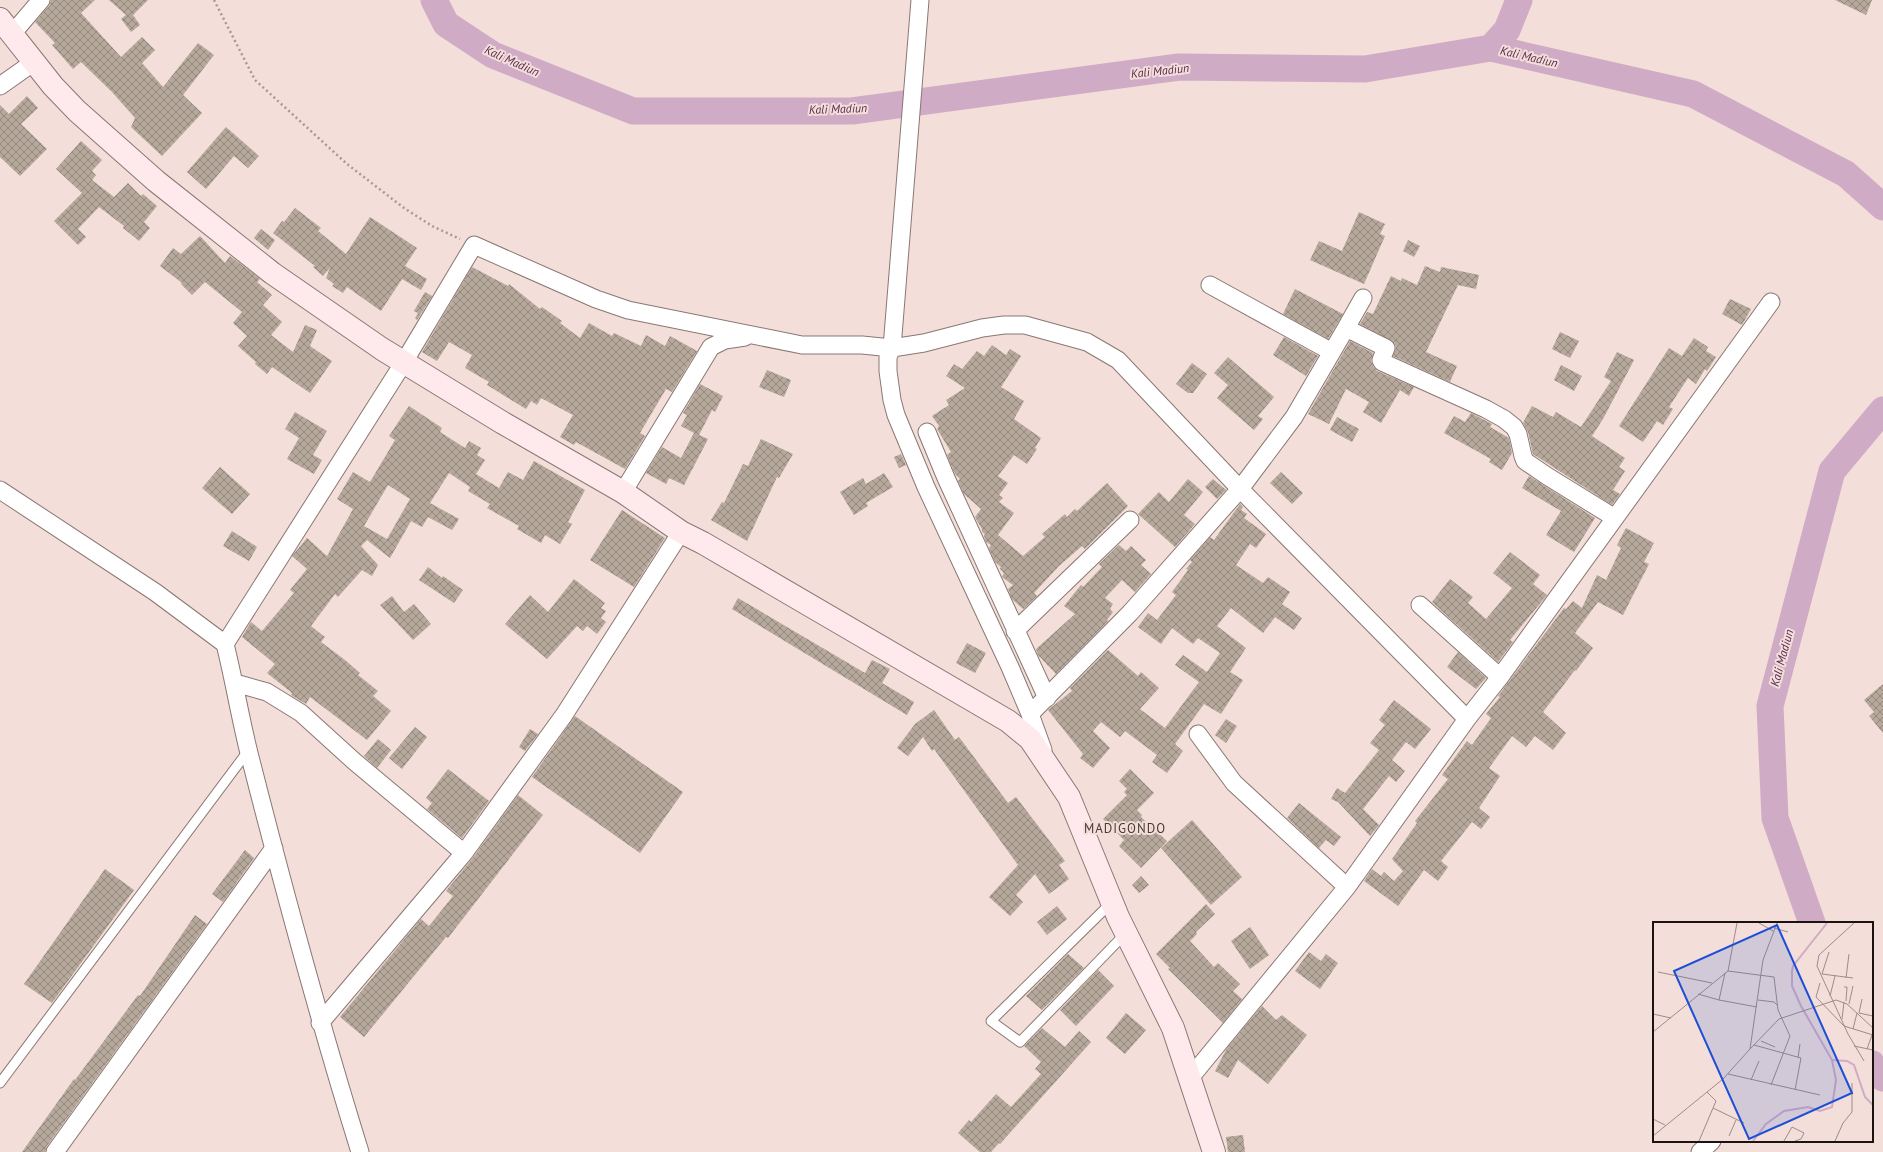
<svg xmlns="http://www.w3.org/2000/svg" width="1883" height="1152" font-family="'PT Sans',sans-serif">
	<defs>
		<pattern id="building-cross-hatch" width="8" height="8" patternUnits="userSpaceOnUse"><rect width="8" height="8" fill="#b6a89b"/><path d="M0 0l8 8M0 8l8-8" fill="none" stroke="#93887d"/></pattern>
	</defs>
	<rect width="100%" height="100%" fill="#f3ded9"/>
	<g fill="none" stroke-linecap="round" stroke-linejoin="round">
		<!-- river -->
		<path stroke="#cfabc5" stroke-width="27" d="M434 0 446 24 493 55 633 111H852L1179 67 1365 69 1491 48 1693 94 1846 174 1883 207
			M1491 48 1507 30 1519 0
			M1812 923 1775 818 1770 706 1832 471 1883 410
			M1872 1064 1883 1078"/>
	</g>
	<!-- building -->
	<path fill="url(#building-cross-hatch)" fill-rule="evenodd" d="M51 0H95L81 13 121 57 142 37 155 50 142 63 163 87 198 43 214 55 183 95 202 113 162 156 131 127 135 118 112 92 81 62 73 69 52 45 55 43 35 22 49 6Z
		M109 0H148L133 15 140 25 131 32 121 19 126 15Z
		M1835 0H1872L1866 15Z
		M27 96 38 108 21 124 47 149 20 176 0 157V105L9 114Z
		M226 127 259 156 248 168 234 156 206 189 187 172Z
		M81 141 102 160 92 171 96 175 92 180 114 197 128 183 141 196 143 194 157 206 144 222 150 228 139 241 123 228 124 226 99 207 78 229 86 237 78 245 54 221 82 193 56 169Z
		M295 208 321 228 318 231 346 254 370 217 417 248 405 266 427 279 421 290 402 279 381 311 347 287 343 293 332 286 334 284 326 278 330 268 323 276 313 267 315 266 273 233 282 221 284 222Z
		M1359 212 1385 224 1380 234 1385 236 1364 284 1310 260 1319 241 1342 251Z
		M261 229 275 240 268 250 254 238Z
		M200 236 225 263 230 256 260 279 257 282 272 295 263 305 282 322 271 335 280 342 293 352 305 325 317 330 310 346 332 361 310 393 272 367 267 374 255 364 256 362 238 346 247 336 233 323 242 312 205 282 192 295 181 284 182 283 160 266 173 248 181 254Z
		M1408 240 1420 246 1414 257 1403 251Z
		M1425 266 1440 272 1441 267 1479 275 1476 289 1458 285 1426 352 1457 366 1450 382 1393 356 1396 347 1394 342 1360 324 1367 312 1373 314 1391 276 1401 281 1402 278 1417 285Z
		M472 267 508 286 509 284 540 309 542 307 562 321 560 323 580 338 589 323 612 336 614 333 641 346 646 335 665 346 670 336 697 351 672 392 666 389 640 433 645 436 625 469 576 442 574 445 560 437 573 415 541 398 537 405 531 401 526 409 487 385 489 382 465 368 472 355 449 342 437 361 422 352Z
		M1295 289 1343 314 1328 339 1283 314Z
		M425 292 432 296 417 320 415 318 418 313 414 311Z
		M1730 299 1751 309 1742 325 1722 314Z
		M1560 332 1579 341 1570 358 1552 349Z
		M1284 337 1318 356 1306 376 1273 355Z
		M1694 338 1708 347 1706 351 1716 357 1707 371 1705 369 1696 384 1688 378 1669 407 1673 409 1663 425 1657 421 1643 442 1619 426 1669 348 1682 356Z
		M1350 341 1373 353 1371 361 1373 366 1377 371 1414 387 1409 396 1400 390 1381 423 1363 412 1369 402 1346 389 1329 424 1308 414Z
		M992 345 1006 355 1010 349 1021 356 1001 387 1024 401 1014 419 1041 438 1035 448 1037 449 1027 464 1014 455 998 476 1008 483 999 495 1003 498 999 502 1014 513 998 535 1023 556 1045 537 1042 534 1065 514 1067 517 1075 509 1077 511 1107 483 1128 506 1085 549 1082 546 1059 566 1034 593 1037 596 1023 609 1012 599 1008 589 1013 585 1002 577 1004 573 1000 569 1001 567 995 562 989 548 991 545 986 542 984 536 985 534 982 532V529L975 517 981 509 964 494 958 481 960 479 955 474 947 455 951 452 937 429 939 426 932 416 949 405 946 400 965 388 946 376 954 364 962 369 977 351 984 356Z
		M1617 352 1634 360 1603 419 1592 436 1625 458 1619 467 1625 471 1613 490 1620 494 1612 505 1533 454 1528 432 1523 423 1532 406 1553 417 1556 412 1581 427 1611 381 1604 377Z
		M1228 357 1274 397 1258 416 1263 419 1254 430 1217 398 1228 385 1214 373Z
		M1192 363 1207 374 1193 393H1188L1176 384Z
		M1561 365 1582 376 1574 391 1554 380Z
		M767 370 791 380 784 397 759 387Z
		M700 384 723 396 715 412 712 410 699 435 708 439 684 485 669 478 666 484 646 473 662 447 681 458 694 433 681 426 687 415 683 413Z
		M409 406 442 428 440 432 465 448 469 441 481 448 477 455 485 460 476 474 499 488 508 472 523 480 534 461 585 490 568 522 572 524 560 544 545 535 541 543 517 529 519 526 487 508 490 504 468 491 470 487 449 473 430 503 459 519 452 530 428 517 422 527 411 521 390 558 367 540 361 546 378 565 372 576 362 570 338 597 335 594 311 626 325 637 321 642 345 660 360 673 358 675 378 691 373 696 391 711 367 740 310 697 306 704 291 695 292 693 267 673 275 664 242 637 251 622 262 631 294 593 290 590 307 569 292 556 307 538 327 556 353 509 337 499 353 472 370 482 395 440 389 436ZM388 485 410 499 387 539 364 526Z
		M295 412 327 431 313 455 322 460 314 474 287 459 299 438 285 429Z
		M1471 413 1492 424 1490 427 1509 438 1512 453 1502 470 1489 462 1491 459 1444 433 1454 416 1465 422Z
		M1337 417 1359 429 1352 442 1330 430Z
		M761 439 793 454 779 478 777 477 747 541 711 520 722 502 724 503 743 464 748 466Z
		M901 454 906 465 899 468 894 457Z
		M220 467 250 494 232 514 202 488Z
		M1281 472 1303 493 1292 504 1270 483Z
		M884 473 893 487 866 503 868 506 854 515 840 492 863 478 866 484Z
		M1529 476 1595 518 1574 552 1546 535 1561 511 1522 488Z
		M1188 479 1203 492 1184 515 1195 524 1175 547 1138 514 1159 492 1169 502Z
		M1213 479 1226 490 1217 499 1205 487Z
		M1240 504 1243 507 1241 510 1247 514 1244 518 1266 534 1256 548 1250 544 1236 565 1263 583 1268 577 1290 592 1282 604 1302 618 1294 630 1275 617 1263 633 1231 608 1217 626 1246 648 1230 672 1243 680 1221 714 1204 704 1175 744 1183 751 1167 773 1152 762 1157 755 1125 731 1120 737 1101 722 1093 731 1110 748 1093 768 1080 758 1083 754 1048 710 1072 691 1070 688 1108 650 1138 676 1141 672 1159 688 1140 709 1165 728 1199 682 1175 665 1183 655 1207 672 1220 653 1198 638 1193 644 1172 628 1161 644 1138 627 1148 613 1157 620 1176 595 1172 592 1188 570 1186 569 1192 562 1190 560 1210 537 1214 540Z
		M622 510 665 538 634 587 590 560Z
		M1626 528 1654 543 1644 562 1649 564 1623 615 1598 602 1575 633 1593 648 1576 671 1575 670 1543 712 1566 733 1553 750 1535 736 1526 747 1512 736 1489 768 1500 776 1479 808 1490 817 1481 829 1472 822 1441 861 1448 867 1438 881 1424 870 1398 906 1364 881 1372 869 1381 876 1384 872 1394 881 1403 871 1392 859 1417 823 1415 821 1448 779 1442 775 1467 741 1472 745 1491 718 1486 714 1500 697 1498 696 1564 608 1566 609 1573 601 1582 608 1597 575 1606 580 1621 548 1617 545Z
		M232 531 257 547 249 561 223 546Z
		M1119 545 1126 551 1131 546 1146 560 1141 565 1151 574 1135 592 1122 580 1105 598 1113 604 1110 609 1113 612 1107 620 1108 621 1056 674 1038 655 1036 649 1075 614 1064 606 1081 585 1083 587 1102 567 1099 564Z
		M1510 552 1540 575 1533 584 1547 595 1510 640 1513 642 1498 662 1432 602 1450 579 1473 597 1468 603 1486 619 1512 588 1493 573Z
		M428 567 442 578 443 576 463 590 454 603 419 580Z
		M574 579 605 603 601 608 606 611 601 618 606 622 597 634 587 626 583 631 577 626 547 659 505 624 530 595 548 612Z
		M392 596 404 612 414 604 431 624 413 640 380 605Z
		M738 598 865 673 872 660 890 669 882 683 914 702 907 715 732 609Z
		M967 643 986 653 975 673 956 663Z
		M1458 652 1486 678 1476 689 1447 667Z
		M1883 684V733L1869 716 1874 712 1864 700Z
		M1394 700 1431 729 1415 749 1406 742 1392 760 1405 771 1396 782 1389 776 1363 809 1379 825 1370 836 1338 802 1331 799 1337 788 1345 793 1379 750 1370 743 1385 725 1379 720Z
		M934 710 955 740 959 737 1008 803 1016 797 1065 861 1059 865 1069 879 1049 894 1035 874 1016 895 1023 902 1010 916 989 897 1018 865 934 749 932 751 923 737 908 756 897 748 915 724Z
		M575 716 683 792 640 853 532 777Z
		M1226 719 1237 726 1226 743 1215 735Z
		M415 727 427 737 402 769 389 758Z
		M530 729 538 734 525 751 519 747Z
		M378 739 391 750 377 768 364 756Z
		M448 769 489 801 462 838 427 809 432 803 426 798Z
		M1130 769 1154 793 1137 810 1142 815 1141 817 1167 841 1141 868 1119 846 1124 840 1103 819 1127 795 1124 792 1127 789 1119 781Z
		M518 795 543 815 448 938 446 937 364 1037 340 1017 421 919 429 926 453 896 446 891 472 859Z
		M1299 803 1341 837 1334 846 1326 840 1319 848 1287 818Z
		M1192 820 1242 877 1211 905 1161 848Z
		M245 850 254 858 223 902 212 894Z
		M105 869 134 890 52 1003 24 984Z
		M1141 876 1149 885 1139 893 1132 885Z
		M1206 904 1215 914 1196 932 1197 934 1190 941 1214 967 1218 963 1240 984 1233 991 1242 999 1223 1023 1168 969 1170 968 1156 954Z
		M1057 906 1067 919 1047 935 1037 922Z
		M195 915 207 924 47 1146 45 1152H22L74 1079 75 1080 138 995 140 996Z
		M1250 927 1269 955 1250 969 1231 941Z
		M1309 952 1321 961 1326 954 1338 963 1320 989 1295 971Z
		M1068 954 1084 968 1042 1010 1026 996Z
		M1098 970 1114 986 1076 1026 1060 1010Z
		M1262 1006 1276 1020 1282 1015 1307 1035 1268 1084 1238 1060 1228 1078 1215 1071 1227 1048Z
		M1126 1013 1146 1030 1125 1054 1106 1038Z
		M1042 1028 1065 1047 1079 1031 1091 1042 1000 1144 999 1143 991 1152H980L958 1133 969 1120 971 1122 996 1094 1011 1107 1041 1074 1035 1069 1041 1062 1024 1046Z
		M1243 1135 1245 1152H1228L1226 1137Z"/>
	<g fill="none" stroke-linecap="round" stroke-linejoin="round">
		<defs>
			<path id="lane" d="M1111 903 991 1021 1020 1042 1126 933
				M0 1083 248 751"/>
			<path id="street" d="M920 0 892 348 888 357V371L892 400 896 415 926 487 1010 667 1030 714 1043 750
				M12 34 41 0
				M0 86 34 62
				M1210 285 1332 352
				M1346 328 1363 298
				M927 432 946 478 1047 698
				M0 490 155 592 225 644
				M623 492 711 347 725 340 745 337
				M1420 605 1500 677
				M1015 631 1130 520
				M235 683 267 692 301 713 355 762 464 853 564 715 681 532
				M1030 714 1130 613 1240 489 1294 417 1346 328 1386 348 1381 360 1382 362 1486 409 1504 419 1514 427 1518 434 1523 456 1525 461 1547 476 1615 518
				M1198 734 1234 783 1347 887
				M320 1023 464 853
				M1190 1078 1347 887 1467 719 1500 677 1771 302
				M55 1152 274 848
				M360 1152C319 1020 283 887 249 753 240 717 234 680 225 644L404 362 474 245 596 299 628 310 802 345H862L892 348 924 343 982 328 1004 325H1025L1087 342 1118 360 1240 489 1467 719
				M1700 1152 1712 1141"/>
			<path id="secondary" d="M0 19 53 86 77 111 156 181 272 273 382 349 503 423 623 492 681 532 703 543 1008 721 1030 739 1069 797 1118 917 1173 1028 1214 1152"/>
		</defs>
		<!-- lane casing -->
		<use href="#lane" stroke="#8a7773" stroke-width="11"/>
		<!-- street casing -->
		<use href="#street" stroke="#8a7773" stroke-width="19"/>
		<!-- secondary casing -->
		<use href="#secondary" stroke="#8a7773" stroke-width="24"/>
		<!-- path -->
		<path stroke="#a89894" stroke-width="2.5" stroke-dasharray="2 3" stroke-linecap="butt" d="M214 0 255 80 347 164 404 208 432 226 460 239"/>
		<!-- lane -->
		<use href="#lane" stroke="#fff" stroke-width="9"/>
		<!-- street -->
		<use href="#street" stroke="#fff" stroke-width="17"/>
		<!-- secondary -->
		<use href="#secondary" stroke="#fee9ed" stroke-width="22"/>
	</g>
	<g text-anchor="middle" stroke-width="4" stroke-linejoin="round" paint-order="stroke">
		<!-- water labels -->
		<g font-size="12" font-style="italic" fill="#592b50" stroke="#f3ded9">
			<text transform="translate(1529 57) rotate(13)" y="4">Kali Madiun</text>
			<text transform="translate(512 61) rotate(24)" y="4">Kali Madiun</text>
			<text transform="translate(1160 71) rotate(-6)" y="4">Kali Madiun</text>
			<text transform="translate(838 109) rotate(-2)" y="4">Kali Madiun</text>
			<text transform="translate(1782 658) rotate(-75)" y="4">Kali Madiun</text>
		</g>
		<!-- quarter labels -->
		<g font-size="13" letter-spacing="1" fill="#483834" stroke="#f3ded9">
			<text x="1125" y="833">MADIGONDO</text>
		</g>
	</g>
	<!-- overview -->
	<g transform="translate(1653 922)">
		<rect width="220" height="220" fill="#f3ded9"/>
		<path fill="none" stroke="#cfabc5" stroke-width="2" d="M179 138 194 139 201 143 212 175 220 183M100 219 113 202 131 189 155 185 167 189 179 185 183 158 179 138 148 84 139 64V49L140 44 174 1"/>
		<path fill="none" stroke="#9c8d89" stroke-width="1" d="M106 1 120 9M201 1 166 33 164 44 195 112 211 139M121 6 135 10M176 30 169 52 200 56M75 49 84 1M5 50 59 61M72 51 66 78 104 85M193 56 196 32M167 61 163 75 191 104 220 113M191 65H194L193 79M45 72 66 78M177 74 182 54M105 78 121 80 124 83M196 82 200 64M206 91 220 94M206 91 209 77M0 92 18 96M189 97 191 80M200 107 204 91M0 110 75 49 121 55 125 88 137 114 118 163M108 119 122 125M101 123 148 136 142 168M201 124 220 128M97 127 126 97 183 78 194 82 220 106M214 127 219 113M145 136 147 122M75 152 167 173M98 158 106 139M60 186 91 201M0 197 12 203M0 214 70 157 97 127 110 38 124 1M76 214 83 198M46 219 63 179 54 170M131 219 139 205 151 211 148 217 142 219M182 219 190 201 199 190V161"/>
		<path fill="#1d4ed8" fill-opacity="0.15" stroke="#1d4ed8" stroke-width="2" d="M124 3 199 171 96 217 21 49Z"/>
		<rect width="220" height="220" fill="none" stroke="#1a1312" stroke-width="2"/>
	</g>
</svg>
